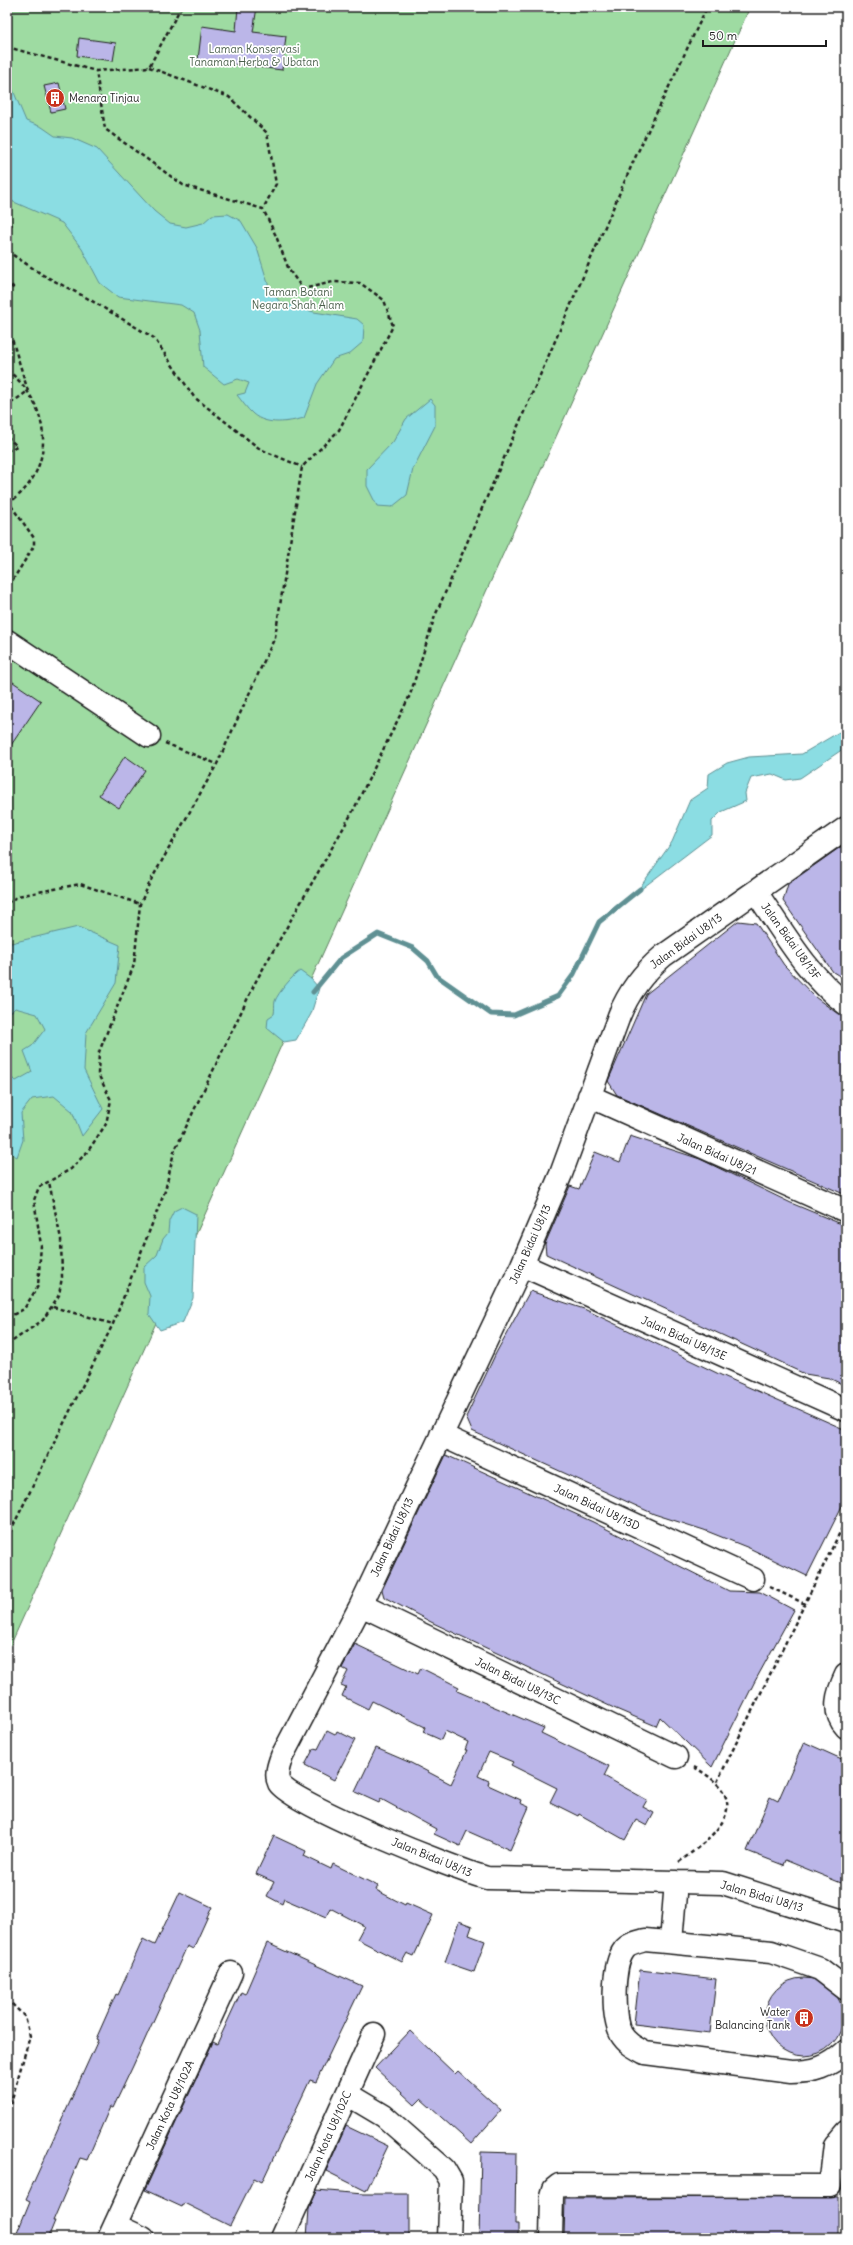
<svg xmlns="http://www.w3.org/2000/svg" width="853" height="2245" font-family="Delius,sans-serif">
	<rect width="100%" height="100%" fill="#fff"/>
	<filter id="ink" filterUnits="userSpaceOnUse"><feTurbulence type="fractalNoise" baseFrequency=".025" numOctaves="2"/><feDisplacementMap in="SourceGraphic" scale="8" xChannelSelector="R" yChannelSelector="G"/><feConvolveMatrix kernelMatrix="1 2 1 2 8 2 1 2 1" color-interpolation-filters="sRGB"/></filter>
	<g filter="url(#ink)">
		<!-- green -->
		<path fill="#9edba2" stroke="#5d7c5f" d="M7 7H750L7 1653Z"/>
		<!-- water -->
		<path fill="#8bdde3" stroke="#5f9093" d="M7 76 26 121 42 127 55 136 72 138 97 149 154 211 170 224 186 227 203 223 212 215 228 214 241 221 257 248 270 290 280 302 314 312 357 319 364 325 363 342 349 354 334 359 317 384 304 418C289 422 267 426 253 414 247 409 242 401 237 395L245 393 249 383 238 379 224 384 203 367 200 330 194 313 181 305 118 297 100 283 82 249 62 223 7 199Z
			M430 399 435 405V426L413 469 407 495 392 507 377 506 367 486V469L393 442 406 419Z
			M846 728V747L800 778 786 780 772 774 751 778 745 793 746 801 721 812 712 821V835L636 893 672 842 690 800 708 788 709 774 727 763 749 757 802 754Z
			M78 927 120 945 116 983 86 1033 84 1070 103 1109 82 1136 72 1111 54 1096 32 1099 21 1113 23 1140 17 1157 7 1151V1075L16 1081 32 1072 24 1051 32 1046 45 1029 37 1014 15 1008 7 1016V944Z
			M300 971 311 979 319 988 311 1014 296 1040 284 1042 267 1028 268 1018 274 1014C275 1010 274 1005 275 1001 278 993 293 975 300 971Z
			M182 1207 196 1214 193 1298 183 1322 160 1330 149 1314 150 1296 144 1282V1267L157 1255 163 1239 168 1233 169 1221 174 1211Z"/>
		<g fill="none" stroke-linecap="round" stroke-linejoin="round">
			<!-- stream -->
			<path stroke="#5f9093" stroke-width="5" d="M7 11V7
				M313 992 341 958 378 934 413 948 428 961 437 976 491 1014 514 1015 558 996 574 974 599 922 640 889"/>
		</g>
		<!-- building -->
		<path fill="#bbb6e8" stroke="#1c1c1c" d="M238 7H257L253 32 286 36 282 70 198 60 202 26 236 31Z
			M79 38 116 43 113 61 77 56Z
			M59 83 65 109 51 112 44 86Z
			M7 678 41 701 7 751Z
			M125 756 145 770 119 808 99 795Z
			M846 843V980L833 972 783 901 788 884Z
			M738 921 756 923 784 965 815 997 838 1014 846 1016V1195L617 1095 608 1081 646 994Z
			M630 1136 700 1159 791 1203 846 1226V1386L829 1378 805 1374 785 1365V1364L546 1254 545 1244 570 1186 579 1189 595 1152 620 1162Z
			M530 1291 584 1309 721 1375 846 1430V1498L807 1576 749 1548 704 1530 654 1514 472 1431 466 1417 496 1353Z
			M446 1455 593 1522 729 1591 760 1592 794 1610 754 1683 712 1767 660 1717 656 1726 616 1709 431 1622 384 1597 382 1590Z
			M355 1644 418 1674 421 1668 459 1687 457 1691 544 1728 541 1733 609 1766 604 1776 647 1800 643 1807 654 1813 647 1826 636 1820 625 1840 579 1814 578 1816 550 1802 557 1788 511 1765 513 1762 489 1752 478 1776 489 1781 488 1785 521 1800 520 1803 529 1807 510 1850 467 1831 460 1846 434 1834 436 1829 381 1799 379 1803 355 1792 376 1748 411 1763 451 1784 467 1750H465L468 1742 445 1731 441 1740 423 1732 425 1727 372 1701 368 1709 342 1696 346 1687 341 1685 348 1671 342 1668Z
			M327 1731 335 1735 337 1731 355 1740 334 1780 305 1765 314 1748 318 1749Z
			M804 1742 846 1761V1885L785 1860 783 1865 747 1851 770 1797 778 1801Z
			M274 1836 306 1851 304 1856 331 1869 333 1864 378 1886 376 1890 405 1905 406 1903 433 1915 414 1956 407 1953 402 1962 357 1939 364 1926 330 1908 326 1917 284 1899 282 1904 267 1896 274 1882 256 1874Z
			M180 1892 212 1907 193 1949 187 1946 133 2066 113 2108 110 2107 87 2160 80 2158 53 2221H55L48 2238H15L30 2201 26 2199 98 2040 96 2039 116 1994 118 1995 143 1939 155 1945Z
			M459 1921 472 1926 469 1935 485 1941 474 1972 445 1962Z
			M267 1943 362 1986 316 2082 310 2080 262 2182 254 2178 230 2226 184 2203 182 2207 145 2190 213 2042 217 2044 241 1992 245 1994Z
			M640 1970 716 1979 710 2033 634 2024Z
			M765 2017a39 39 0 1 1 78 0a39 39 0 1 1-78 0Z
			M410 2031 455 2074 458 2071 501 2110 471 2144 421 2099 415 2105 375 2068Z
			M346 2126 388 2146 366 2191 326 2171Z
			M481 2152 516 2153 515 2224H518V2238H479Z
			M317 2190 364 2194H409V2238H307L309 2208Z
			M835 2197H838V2238H564L565 2198Z"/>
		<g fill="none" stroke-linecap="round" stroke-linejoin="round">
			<defs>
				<path id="minor" d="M7 641 149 736
					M846 828 663 956C643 973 629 991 619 1016L561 1174 522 1265 361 1605 282 1756C279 1764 275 1775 279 1783 291 1804 457 1870 487 1878L723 1883 846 1922
					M756 892C783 931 807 975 846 1004
					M589 1096 846 1211
					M522 1265 846 1410
					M441 1435 753 1579
					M361 1605 676 1757
					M846 1675C838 1692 831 1711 846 1727
					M671 1942 676 1882
					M846 1989 820 1969 771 1952 645 1940C638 1942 628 1944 624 1950 612 1966 612 2017 621 2034 627 2044 636 2048 645 2053L791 2072C814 2072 829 2067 846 2051
					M347 2094 384 2116 444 2169 451 2181 449 2238
					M115 2225 143 2238
					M109 2238 231 1973
					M282 2238 374 2034
					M551 2238 552 2196 554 2189 559 2185 830 2186 835 2145 846 2132"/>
			</defs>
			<!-- minor casing -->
			<use href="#minor" stroke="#1c1c1c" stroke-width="25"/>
			<!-- path -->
			<path stroke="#1c1c1c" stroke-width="2.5" stroke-dasharray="4 3" stroke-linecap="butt" d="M7 47 96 71 149 67 181 7
				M149 67 229 97 267 133 276 184 263 209
				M7 231 12 224
				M7 251 43 275 87 298 154 338 194 397 260 449 302 467
				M7 280 13 287 7 293
				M7 336 12 339 28 391 7 406
				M7 370C52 404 58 472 7 504
				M7 437 17 446 7 451
				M7 500 34 538V546L7 589
				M165 743 217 764
				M7 903 18 896 80 884 140 904
				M53 1307 113 1324
				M7 1318 24 1309 38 1286 41 1245 34 1200 39 1187 71 1169 88 1151 106 1124 111 1100 98 1074 99 1052 134 965 140 904 151 880 217 764 275 637 302 467 339 430 393 326 384 300 360 283 333 282 303 289 289 270 276 236 263 209 183 185 105 129 96 71
				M7 1345 43 1320 59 1295 62 1277 61 1239 49 1182
				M7 1538 113 1324 165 1191 174 1152 256 981 353 811 410 695 435 616 634 160 707 7
				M770 1587 805 1604
				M717 1782 846 1520
				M679 1862C720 1832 757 1801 692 1766
				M7 1999 25 2017 30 2036 7 2116"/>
			<!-- minor -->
			<use href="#minor" stroke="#fff" stroke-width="22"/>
		</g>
	</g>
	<!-- icons -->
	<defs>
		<symbol id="building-disc" viewBox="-11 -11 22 22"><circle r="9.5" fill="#c8321e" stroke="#fff"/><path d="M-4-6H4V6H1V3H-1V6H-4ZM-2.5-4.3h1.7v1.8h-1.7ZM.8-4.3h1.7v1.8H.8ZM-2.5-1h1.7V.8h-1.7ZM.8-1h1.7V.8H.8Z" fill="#fff"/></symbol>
	</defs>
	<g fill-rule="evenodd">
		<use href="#building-disc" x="44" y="87" width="22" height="22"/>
		<use href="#building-disc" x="793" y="2007" width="22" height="22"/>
	</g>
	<g text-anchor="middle" stroke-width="3.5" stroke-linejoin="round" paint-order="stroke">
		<!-- park labels -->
		<g font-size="11" fill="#4a5f4b" stroke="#fff">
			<text x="254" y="53">Laman Konservasi<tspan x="254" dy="13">Tanaman Herba &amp; Ubatan</tspan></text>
			<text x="298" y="296">Taman Botani<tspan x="298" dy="13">Negara Shah Alam</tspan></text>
		</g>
		<!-- poi labels -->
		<g font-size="11" fill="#1c1c1c" stroke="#fff" text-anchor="start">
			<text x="69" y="102">Menara Tinjau</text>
			<text x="790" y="2016" text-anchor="end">Water<tspan x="790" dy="13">Balancing Tank</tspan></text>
		</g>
		<!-- street labels -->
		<g font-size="11" fill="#1c1c1c" stroke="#fff">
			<text transform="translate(686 941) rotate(-36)" y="4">Jalan Bidai U8/13</text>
			<text transform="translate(791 941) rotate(54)" y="4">Jalan Bidai U8/13F</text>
			<text transform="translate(717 1154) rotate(24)" y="4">Jalan Bidai U8/21</text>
			<text transform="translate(530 1244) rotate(-66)" y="4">Jalan Bidai U8/13</text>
			<text transform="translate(684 1338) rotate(24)" y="4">Jalan Bidai U8/13E</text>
			<text transform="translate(597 1507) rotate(25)" y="4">Jalan Bidai U8/13D</text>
			<text transform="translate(392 1537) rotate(-65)" y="4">Jalan Bidai U8/13</text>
			<text transform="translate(518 1681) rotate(26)" y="4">Jalan Bidai U8/13C</text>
			<text transform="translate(432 1857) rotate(22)" y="4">Jalan Bidai U8/13</text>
			<text transform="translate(762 1896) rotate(16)" y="4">Jalan Bidai U8/13</text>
			<text transform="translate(170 2105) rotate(-65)" y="4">Jalan Kota U8/102A</text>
			<text transform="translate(328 2136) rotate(-66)" y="4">Jalan Kota U8/102C</text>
		</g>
	</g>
	<!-- margin -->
	<rect width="853" height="2245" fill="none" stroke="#fff" stroke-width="24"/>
	<rect x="12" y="12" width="829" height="2221" fill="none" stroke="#1c1c1c" stroke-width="1.5" filter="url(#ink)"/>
	<!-- scale -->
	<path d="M703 40v6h123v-6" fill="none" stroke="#1c1c1c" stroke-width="2"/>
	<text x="709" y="40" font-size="12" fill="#1c1c1c" stroke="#ffffff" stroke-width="3" paint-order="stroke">50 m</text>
</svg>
